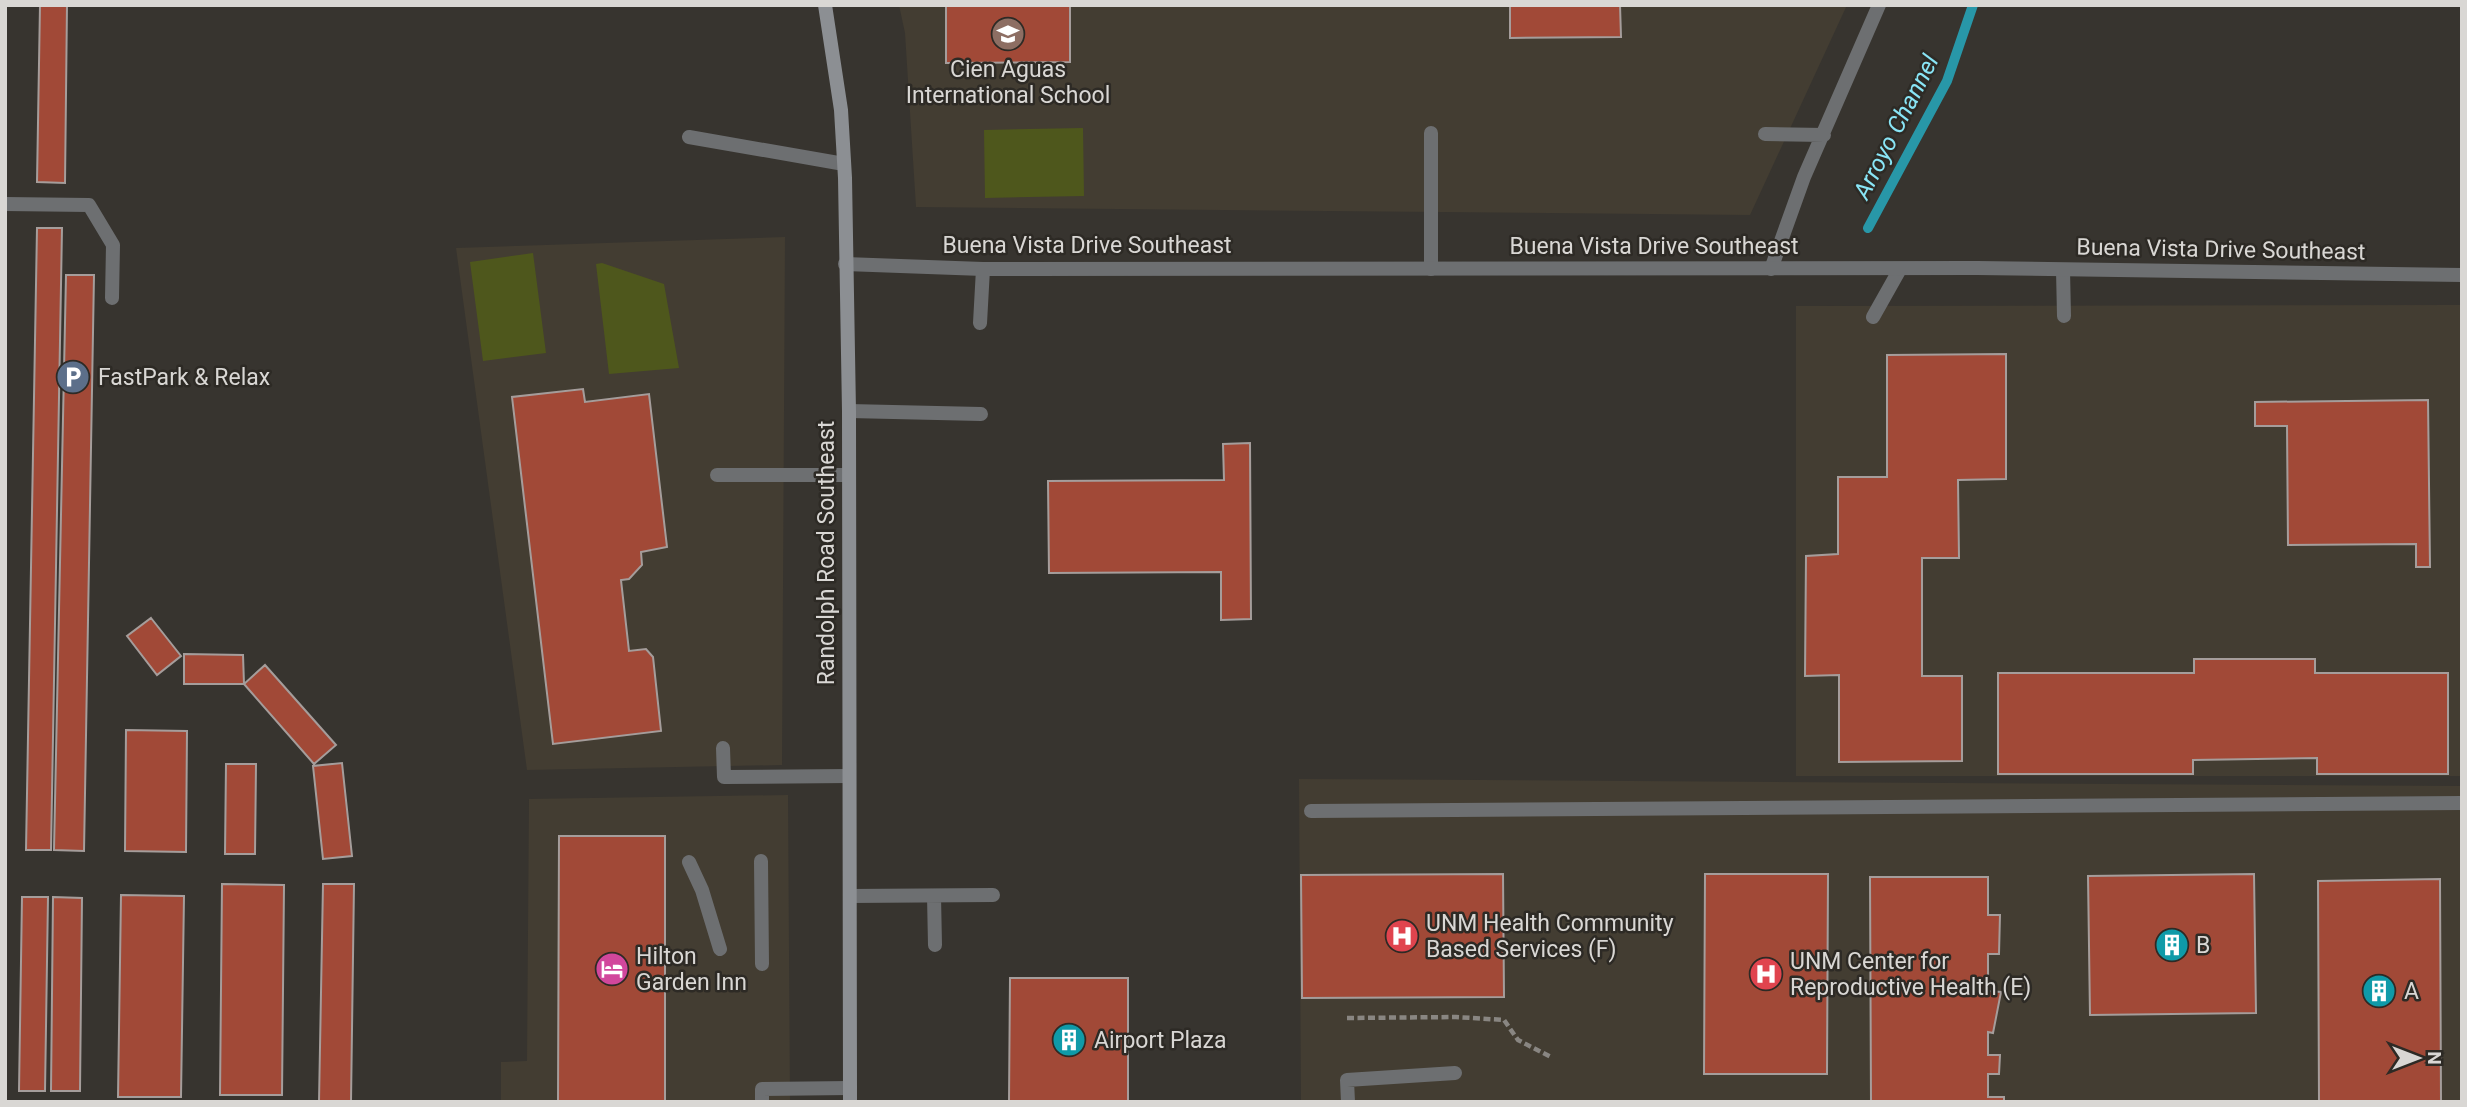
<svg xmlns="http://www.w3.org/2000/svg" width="2467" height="1107" font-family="Roboto,sans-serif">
	<rect width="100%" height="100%" fill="#37342f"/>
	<!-- built -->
	<path fill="#433d32" d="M899 5H1847L1750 215 916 207 905 33Z
		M785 237 782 765 527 770 456 248Z
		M2462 305V776H1796V306Z
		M1299 779 2462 786V1102H1301Z
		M788 795 790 1102H501V1062L527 1061 529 799Z"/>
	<!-- green -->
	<path fill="#4e571c" d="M1083 128 1084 196 985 198 984 130Z
		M533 253 546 353 483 361 470 262Z
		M602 263 664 284 679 368 609 374 596 264Z"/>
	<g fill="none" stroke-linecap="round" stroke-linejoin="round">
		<!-- stream -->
		<path stroke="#2897a8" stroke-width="10" d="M1868 228 1947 81 1973 5"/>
	</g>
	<!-- building -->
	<path fill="#a14937" stroke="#a59d9b" stroke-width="2" d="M40 5H67L65 183 37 182Z
		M946 5H1070V62L946 63Z
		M1510 5H1620L1621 37 1510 38Z
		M37 228H62L51 850H26Z
		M66 275H94L84 851 54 850Z
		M2006 354V479L1958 480 1959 558H1922V676H1962V761L1839 762V675L1805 676 1806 556 1838 554V477H1887V355Z
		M583 389 585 402 649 394 667 547 641 552 642 565 629 579 621 580 629 651 646 649 653 657 661 731 553 744 512 397Z
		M2428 400 2430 567H2416V544L2288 545 2287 426H2255V402Z
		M1250 443 1251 619 1221 620V572L1049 573 1048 481 1224 480 1223 444Z
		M151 618 181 656 157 675 127 636Z
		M184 654 243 655 244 684H184Z
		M2194 659H2315V673H2448V774H2317V758L2193 760V774H1998V673H2194Z
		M265 665 336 745 314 764 244 684Z
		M126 730 187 731 186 852 125 851Z
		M342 763 352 856 323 859 313 766Z
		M226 764H256L255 854H225Z
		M559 836H665V1102H558Z
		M1503 874 1504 997 1302 998 1301 875Z
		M1705 874H1828L1827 1074H1704Z
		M2254 874 2256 1013 2090 1015 2088 876Z
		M1870 877H1988V915H2000L1999 954H1988V991L2001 992 1993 1033 1988 1032V1055H2000L1999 1074H1988V1097H2004V1102H1871Z
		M2440 879 2441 1102H2319L2318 881Z
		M222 884 284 885 282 1095H220Z
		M323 884H354L351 1102H319Z
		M121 895 184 896 181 1097H118Z
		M22 897H48L45 1091H19Z
		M53 897 82 898 80 1091H51Z
		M1010 978H1128V1102H1009Z"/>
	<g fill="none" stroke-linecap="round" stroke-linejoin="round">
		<!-- path -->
		<path stroke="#898682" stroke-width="4.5" stroke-dasharray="7 3.5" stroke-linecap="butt" d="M1347 1018 1456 1017 1504 1020 1518 1040 1551 1057"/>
		<!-- lane -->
		<path stroke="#6d6f71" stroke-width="14" d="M1765 134 1824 135
			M689 137 844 164
			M5 204 89 205 113 245 112 298
			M1431 269V133
			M1771 269 1804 177 1879 5
			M2063 270 2064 316
			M1873 317 1900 269
			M980 323 983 269
			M849 411 981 414
			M717 475H848
			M723 748 724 777 849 776
			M1311 811 2462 803
			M761 861 762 964
			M689 862 702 890 720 949
			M850 896 993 895
			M934 896 935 945
			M762 1102V1089L850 1088
			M1348 1102 1347 1080 1455 1073"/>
		<!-- street -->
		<path stroke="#6d6f71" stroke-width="14" d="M845 264 983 269 1977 268 2462 275"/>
		<!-- secondary -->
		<path stroke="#8c8f93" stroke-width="14" d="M825 5 841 110 845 178 849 411 850 1102"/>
	</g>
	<!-- icons -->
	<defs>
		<symbol id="school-disc" viewBox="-11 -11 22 22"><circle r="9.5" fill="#8d6e63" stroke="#2d2a25"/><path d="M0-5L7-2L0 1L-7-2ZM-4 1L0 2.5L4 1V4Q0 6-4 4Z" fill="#fff"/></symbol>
		<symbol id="parking-disc" viewBox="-11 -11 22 22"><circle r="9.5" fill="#5c6f8a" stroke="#2d2a25"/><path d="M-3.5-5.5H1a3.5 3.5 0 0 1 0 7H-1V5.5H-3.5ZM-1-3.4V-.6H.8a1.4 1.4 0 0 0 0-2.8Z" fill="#fff"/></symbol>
		<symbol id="hospital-disc" viewBox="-11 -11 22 22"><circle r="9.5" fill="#e0444e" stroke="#2d2a25"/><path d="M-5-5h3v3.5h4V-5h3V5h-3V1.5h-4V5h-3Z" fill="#fff"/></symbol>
		<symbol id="building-disc" viewBox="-11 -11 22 22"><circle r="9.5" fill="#0f9aa8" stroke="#2d2a25"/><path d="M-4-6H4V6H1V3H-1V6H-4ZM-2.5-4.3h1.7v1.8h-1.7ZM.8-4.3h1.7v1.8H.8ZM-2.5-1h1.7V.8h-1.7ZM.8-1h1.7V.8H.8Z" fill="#fff"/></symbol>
		<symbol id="hotel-disc" viewBox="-11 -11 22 22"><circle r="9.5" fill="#d1479c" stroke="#2d2a25"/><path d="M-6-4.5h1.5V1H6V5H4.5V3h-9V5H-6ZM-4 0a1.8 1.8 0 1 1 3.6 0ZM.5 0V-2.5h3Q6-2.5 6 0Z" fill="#fff"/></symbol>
	</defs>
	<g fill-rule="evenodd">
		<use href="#school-disc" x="989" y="15" width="38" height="38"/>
		<use href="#parking-disc" x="54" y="358" width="38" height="38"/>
		<use href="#hospital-disc" x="1383" y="917" width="38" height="38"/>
		<use href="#building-disc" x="2153" y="926" width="38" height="38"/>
		<use href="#hotel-disc" x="593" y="950" width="38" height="38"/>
		<use href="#hospital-disc" x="1747" y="955" width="38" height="38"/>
		<use href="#building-disc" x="2360" y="972" width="38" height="38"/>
		<use href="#building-disc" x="1050" y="1021" width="38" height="38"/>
	</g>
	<g text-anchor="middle" stroke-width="5" stroke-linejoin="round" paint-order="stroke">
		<!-- poi labels -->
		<g font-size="23" fill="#d9d7d4" stroke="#2d2a25" text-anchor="start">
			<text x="1008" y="77" text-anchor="middle">Cien Aguas<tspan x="1008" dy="26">International School</tspan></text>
			<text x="98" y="385">FastPark &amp; Relax</text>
			<text x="1426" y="931">UNM Health Community<tspan x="1426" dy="26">Based Services (F)</tspan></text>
			<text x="2196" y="953">B</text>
			<text x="636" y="964">Hilton<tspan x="636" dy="26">Garden Inn</tspan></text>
			<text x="1790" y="969">UNM Center for<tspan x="1790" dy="26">Reproductive Health (E)</tspan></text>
			<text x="2404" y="999">A</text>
			<text x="1094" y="1048">Airport Plaza</text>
		</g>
		<!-- street labels -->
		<g font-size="23" fill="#d9d7d4" stroke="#2d2a25">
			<text x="1087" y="253">Buena Vista Drive Southeast</text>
			<text x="1654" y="254">Buena Vista Drive Southeast</text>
			<text transform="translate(2221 249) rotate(1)" y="8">Buena Vista Drive Southeast</text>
			<text transform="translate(826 553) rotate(-90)" y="8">Randolph Road Southeast</text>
		</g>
		<!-- water labels -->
		<g font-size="24" font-style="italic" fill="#89e5f6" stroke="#2d2a25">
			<text transform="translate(1896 127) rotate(-63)" y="8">Arroyo Channel</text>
		</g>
	</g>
	<!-- border -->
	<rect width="2467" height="1107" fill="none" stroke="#d9d7d4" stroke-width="14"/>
	<!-- north arrow -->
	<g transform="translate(2418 1058) rotate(90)" stroke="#2d2a25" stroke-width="5" paint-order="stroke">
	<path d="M0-5L12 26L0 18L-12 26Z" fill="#d9d7d4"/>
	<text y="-10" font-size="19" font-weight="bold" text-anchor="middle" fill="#d9d7d4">N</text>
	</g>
</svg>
